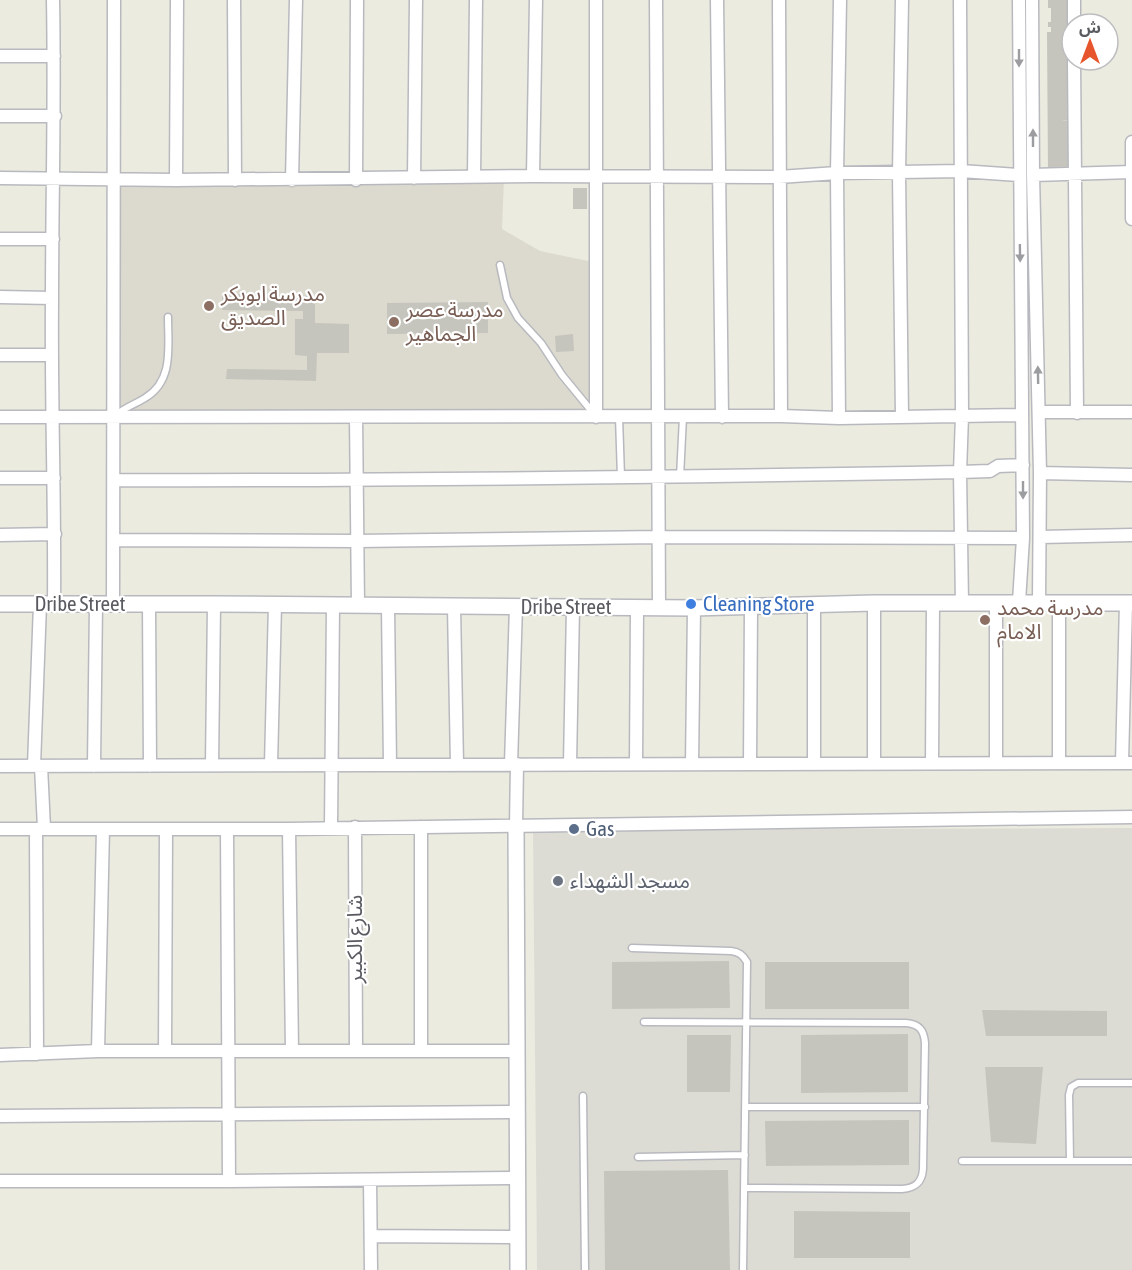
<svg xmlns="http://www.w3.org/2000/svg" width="1132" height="1270" font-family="'Asap Condensed','Noto Sans Arabic',sans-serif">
	<rect width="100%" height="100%" fill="#ecebe0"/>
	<!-- industrial -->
	<path fill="#dddcd4" d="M1132 828V1270H537L533 830Z"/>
	<!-- education -->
	<path fill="#dcdace" d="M504 179 502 229 540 251 593 262 595 416 113 417V180Z"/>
	<!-- building -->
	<path fill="#c6c5bd" d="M1048 0H1072L1073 120 1061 121H1073L1072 173 1048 172 1047 32H1051V27H1048V22H1051V8H1048Z
		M573 188H587V209H573Z
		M222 294 315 296V323L349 324V353H317L316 381 226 379 227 369 307 370V356L295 355V319H303V311L222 310Z
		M488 302V333L387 334V303Z
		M573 334 574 351 556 352 555 336Z
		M729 961 730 1008 612 1009V962Z
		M765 962H909V1009H765Z
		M982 1010 1107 1011V1036H986Z
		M908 1034V1092L801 1093V1035Z
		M687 1035H731L730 1092H687Z
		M985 1067H1043L1036 1144 991 1142Z
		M909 1120V1165L766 1166 765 1121Z
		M728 1170 730 1270H605L604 1171Z
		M794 1211 910 1212V1258H794Z"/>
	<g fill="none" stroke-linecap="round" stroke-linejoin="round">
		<defs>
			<path id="service" d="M500 265 507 298 518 318 541 343 562 375 594 414
				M116 415C127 406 134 405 145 398 174 381 168 347 168 317
				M619 417 621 477
				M680 477 683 417
				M632 948 731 951C739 952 743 955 747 962L743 1270
				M644 1022 906 1023C919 1024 924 1030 925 1043L923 1169C922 1183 915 1188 902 1189L745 1188
				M583 1096 585 1270
				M746 1107H925
				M638 1157 745 1155
				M962 1161H1132
				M1070 1161 1069 1095 1071 1087 1078 1083H1132"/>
			<path id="minor" d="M53 0C55 100 52 200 52 300 51 401 55 503 54 604
				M234 0 235 180
				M596 0V417
				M656 0 659 607
				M717 0 722 417
				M779 0 781 416
				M902 0 899 173 902 417
				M960 0 962 416 960 472 962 603
				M1032 0 1033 175 1040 473 1039 602
				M1074 0V24
				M0 56H54
				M1074 60 1077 413
				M0 116H55
				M1132 142V219
				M1033 175 1132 172
				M533 176 536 0
				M474 177 476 0
				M0 178 176 180 533 176 779 177 837 173 961 171 1019 175
				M414 178 416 0
				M176 180 177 0
				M292 180 296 0
				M356 180 357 0
				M0 239H53
				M0 297 52 298
				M0 355H52
				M1039 412H1132
				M0 417 781 416 839 418 1022 415
				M356 417 358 606
				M839 418 837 173 840 0
				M1040 473 1132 475
				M0 478H54
				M115 480C396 481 678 477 960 472L990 471 998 466 1023 465
				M0 535 55 534
				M1040 537 1132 535
				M114 540 357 541 659 537 1023 538
				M1019 602 1023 538 1019 0
				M996 603V762
				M1059 603V763
				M113 604 114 0
				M149 604 150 766
				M388 607 390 765
				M454 607 457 765
				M1122 762 1126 603
				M814 763V605
				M874 763V603
				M932 763 933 603
				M511 764 516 606
				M570 764 573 607
				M636 764 637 607
				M692 764 694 608
				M750 764 751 606
				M212 765 214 604
				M271 765 275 604
				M0 766 1132 763
				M34 766 40 604
				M41 766 44 828
				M94 766 96 604
				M516 826 517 764
				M331 827 333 606
				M355 827 356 1051
				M0 829H289L1132 817
				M36 829 37 1054
				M227 829 229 1181
				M289 829 292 1051
				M98 1051 103 829
				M165 1051 166 830
				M421 1051V827
				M0 1055 98 1051H517
				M0 1116 517 1112
				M370 1180 371 1270
				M0 1181H229L518 1178
				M371 1236 518 1237"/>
			<path id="tertiary" d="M0 604H214L694 608 874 603H1132
				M516 826 518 1270"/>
		</defs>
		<!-- service casing -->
		<use href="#service" stroke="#b8b9bf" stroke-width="9"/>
		<!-- minor casing -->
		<use href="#minor" stroke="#b8b9bf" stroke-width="15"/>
		<!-- tertiary casing -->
		<use href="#tertiary" stroke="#b8b9bf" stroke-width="18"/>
		<!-- service -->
		<use href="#service" stroke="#fff" stroke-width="6"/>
		<!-- minor -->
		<use href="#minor" stroke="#fff" stroke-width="12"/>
		<!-- tertiary -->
		<use href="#tertiary" stroke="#fff" stroke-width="15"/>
	</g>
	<!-- one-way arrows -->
	<defs><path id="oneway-solid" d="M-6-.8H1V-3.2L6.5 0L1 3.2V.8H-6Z" transform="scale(1.5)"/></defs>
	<g fill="#9b9da0">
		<use href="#oneway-solid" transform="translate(1019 58) rotate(90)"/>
		<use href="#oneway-solid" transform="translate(1033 138) rotate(-90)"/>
		<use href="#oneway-solid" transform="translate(1020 253) rotate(89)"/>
		<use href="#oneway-solid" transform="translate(1038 375) rotate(-91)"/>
		<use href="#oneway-solid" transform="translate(1023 490) rotate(90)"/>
	</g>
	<!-- markers -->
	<g fill="#8d6e63" stroke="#fff" stroke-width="2">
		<circle cx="209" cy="306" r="6"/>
		<circle cx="394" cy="322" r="6"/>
		<circle cx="985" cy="620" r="6"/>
	</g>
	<circle fill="#3f7fe0" stroke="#fff" stroke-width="2" cx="691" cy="604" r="6"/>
	<circle fill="#5c6f8a" stroke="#fff" stroke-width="2" cx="574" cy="829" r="6"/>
	<circle fill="#6b7280" stroke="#fff" stroke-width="2" cx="558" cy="881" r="6"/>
	<g text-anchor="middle" stroke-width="4.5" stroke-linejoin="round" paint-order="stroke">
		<!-- education labels -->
		<g font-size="21" fill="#785e54" stroke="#fff" text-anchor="start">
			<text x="221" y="301">مدرسة ابوبكر<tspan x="221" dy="24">الصديق</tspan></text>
			<text x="406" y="317">مدرسة عصر<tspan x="406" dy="24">الجماهير</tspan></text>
			<text x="997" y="615">مدرسة محمد<tspan x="997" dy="24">الامام</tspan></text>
		</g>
		<!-- street labels -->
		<g font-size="21" fill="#595b61" stroke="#fff">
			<text x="80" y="611">Dribe Street</text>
			<text x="566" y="614">Dribe Street</text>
			<text transform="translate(355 939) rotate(-90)" y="7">شارع الكبير</text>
		</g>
		<!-- shop labels -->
		<g font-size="21" fill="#366cbe" stroke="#fff" text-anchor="start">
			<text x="703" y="611">Cleaning Store</text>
		</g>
		<!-- service labels -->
		<g font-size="21" fill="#4e5e75" stroke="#fff" text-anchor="start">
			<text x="586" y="836">Gas</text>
		</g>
		<!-- worship labels -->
		<g font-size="21" fill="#5b616d" stroke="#fff" text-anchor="start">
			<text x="570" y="888">مسجد الشهداء</text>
		</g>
	</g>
	<!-- north arrow -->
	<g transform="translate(1090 42)"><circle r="28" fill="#ffffff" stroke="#bdbdc0" stroke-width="1.5"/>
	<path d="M0-4.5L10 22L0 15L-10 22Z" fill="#e6552b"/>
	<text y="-9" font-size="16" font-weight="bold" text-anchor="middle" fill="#595b61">ش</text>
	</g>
</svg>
